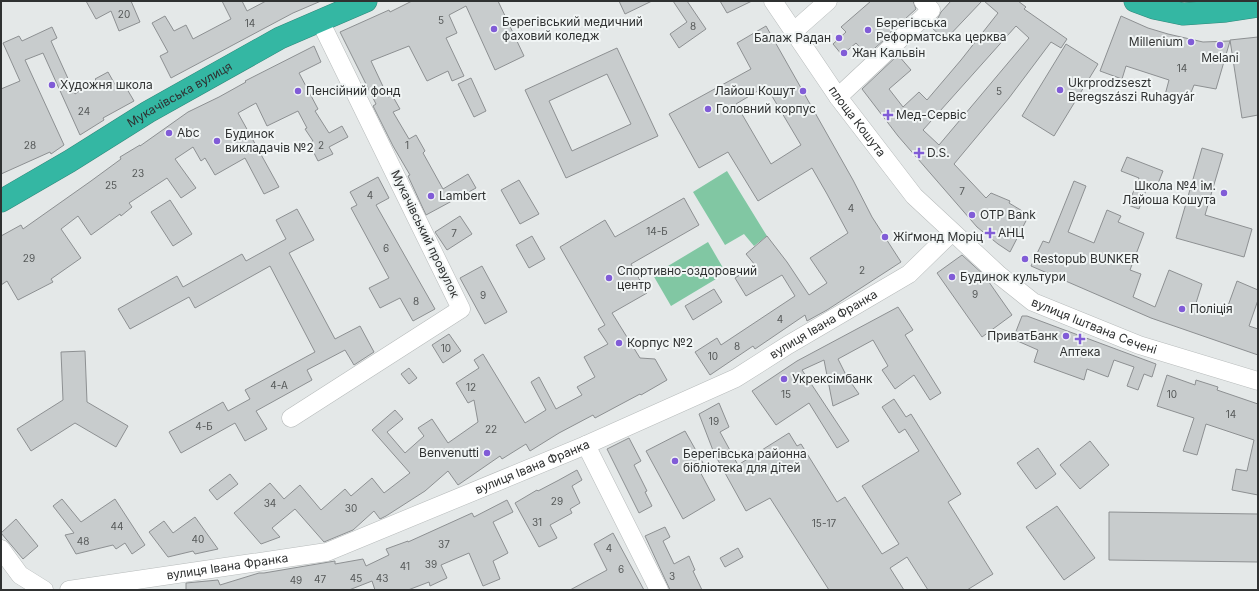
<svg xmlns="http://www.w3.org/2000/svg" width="1259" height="591" font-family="Inter,sans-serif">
	<rect width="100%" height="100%" fill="#e4e8e8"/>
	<!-- green -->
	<path fill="#81c7a3" d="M727 171 767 236 754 246 744 234 725 245 693 192Z
		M708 242 726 273 671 306 653 275Z"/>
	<!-- building -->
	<path fill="#c8cccd" stroke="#8d9092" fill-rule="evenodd" d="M86 1H131L140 22 119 31 111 11 96 19Z
		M222 1H242L247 11 266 1H321L293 13 171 78 160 56 168 52 152 23 165 16 174 31 186 25 193 39 231 19Z
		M412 1H498L524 56 495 70 466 6 449 15 457 33 446 38 464 76 452 81 448 71 427 81 409 46 371 61 388 97 392 95 400 109 393 112 409 139 416 135 425 151 423 153 443 189 468 174 476 188 426 215 408 176 410 175 393 146 373 106 376 104 340 32 389 10 390 12Z
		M619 1H652L625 14Z
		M673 1H687L706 29 679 48 670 34 687 22Z
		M720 1H752L727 13Z
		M871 1H913L916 9 883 39 884 40 867 55 856 43 842 55 833 44 846 32 841 27Z
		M951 1H982L945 40 930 26 938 18 941 12Z
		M984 1H1018L1026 7 1024 9 1067 39 1061 48 1051 42 1009 98 954 164 986 198 991 193 1010 201 1009 203 1029 215 1010 252 998 244 977 227 898 136 862 89 898 55 911 70 889 89 903 107 919 92 927 100 961 60 998 13ZM1016 26 1029 38 939 145 923 130Z
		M1121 16 1148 28 1168 34 1203 42 1230 41 1216 89 1194 85 1188 100H1182L1165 95 1169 80 1126 66 1122 79 1100 71Z
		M766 26 853 180 872 217 901 262 827 310 807 321 805 315 755 349 753 346 710 375 695 352 717 338 721 345 795 296 782 275 746 296 735 278 755 265 746 254 767 236 787 262 809 295 827 283 810 258 848 233 827 194 812 168 758 201 728 152 699 168 669 114 751 69 737 43ZM766 86 801 145 771 164 736 104Z
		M52 27 57 38 51 41 75 94 96 80 95 79 108 72 117 88 124 84 134 101 103 118 104 120 80 135 43 53 25 60 64 145 51 154 50 152 1 174V89L20 81 3 43 19 36 22 41Z
		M1258 37V115L1242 118 1230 40Z
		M1066 44 1098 64 1054 136 1022 116Z
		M314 46 321 62 299 73 318 109 315 111 329 133 342 126 348 137 329 147 333 154 318 161 309 143 313 141 305 129 307 128 298 111 267 126 256 103 238 113 279 187 264 194 245 158 215 175 205 158 201 161 193 147 175 159 196 188 181 198 167 178 129 203 132 207 121 216 120 214 91 235 78 216 61 229 81 258 51 279 53 282 18 300 7 281 1 285V236L21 225 23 229 91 181 121 159 120 157 140 145V146L188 112 219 97 246 82 245 81Z
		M617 48 658 136 566 178 525 90ZM607 74 631 124 572 151 549 101Z
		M471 78 486 111 474 117 458 84Z
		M1202 148 1223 154 1205 215 1252 229 1244 257 1176 238Z
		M1127 157 1163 171 1157 186 1149 182 1139 209 1128 205 1139 178 1121 171Z
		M378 177 389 198 376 205 435 309 413 321 400 298 380 308 369 288 389 278 351 208 357 205 350 192Z
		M519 180 539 214 520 224 501 190Z
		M1074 181 1086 186 1068 232 1094 243 1107 210 1121 216 1118 222 1144 233 1130 270 1141 274 1133 297 1155 307 1169 270 1202 284 1196 303 1225 314 1237 281 1258 290V300L1249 326 1258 329V355L1151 318 1031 266 1043 241 1049 243Z
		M684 198 699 225 631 264 647 293 612 313 640 358 655 359 667 380 641 395 640 394 595 418 593 415 559 433 530 451 526 444 502 459 500 456 458 485 448 471 425 491 386 516 380 519 374 511 353 530 324 542 295 509 272 528 280 537 261 544 234 513 270 483 284 499 300 485 321 510 345 489 351 496 372 478 384 493 410 473 372 430 395 410 403 419 387 432 405 453 424 436 418 428 432 419 448 443 478 422 474 400 468 403 456 383 479 368 474 360 483 354 525 423 546 410 531 382 539 377 556 409 582 395 577 387 595 377 584 357 608 344 598 329 605 325 560 247 605 220 615 237Z
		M170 200 192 234 173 246 151 212Z
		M297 209 314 240 289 253 335 339 360 326 374 352 354 365 345 350 307 370 312 380 256 411 267 429 245 441 235 423 181 453 169 432 223 402 228 411 250 399 245 390 315 352 270 266 195 308 189 297 130 329 118 309 177 276 183 287 242 254 246 261 286 239 276 220Z
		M460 216 472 234 447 250 435 232Z
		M532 236 545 259 529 268 516 245Z
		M962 255 984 275 1012 315 982 337 937 273Z
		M482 266 507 312 485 324 460 278Z
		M714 289 722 302 693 320 685 306Z
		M898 307 913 330 905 335 941 393 930 400 914 375 895 389 882 370 888 366 873 340 838 359 847 377 859 394 833 406 824 360 802 370 849 441 837 448 809 403 776 425 752 391 797 361Z
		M1022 316H1027L1156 364 1152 377 1144 374 1138 390 1127 386 1134 367 1114 360 1108 377 1087 369 1084 380 1034 362 1038 350 1013 339Z
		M449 334 461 351 443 363 432 345Z
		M85 351 87 402 128 426 116 447 75 423 31 451 17 429 63 400 61 352Z
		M409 368 417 378 409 384 401 374Z
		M1167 375 1195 385 1196 380 1218 387 1217 390 1258 404V495L1232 490 1236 469 1247 471 1254 440 1206 424 1197 455 1183 451 1194 418 1157 406Z
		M894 399 906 417 911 414 961 494 948 502 993 574 967 590H928L907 557 890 568 904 590H829L770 498 746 511 714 453 699 414 719 403 729 427 720 432 738 465 789 433 797 446 801 444 837 502 845 497 882 554 899 544 862 486 919 451 905 429 899 433 882 407Z
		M685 431 703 463 697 466 715 500 683 519 646 451Z
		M629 438 641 461 634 465 647 491 645 492 652 506 639 513 607 449Z
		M1090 441 1109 465 1080 489 1060 465Z
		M1038 448 1056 474 1036 489 1017 463Z
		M577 470 582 480 572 486 580 503 570 509 572 513 550 525 557 538 539 547 515 503 537 490 538 491 559 480Z
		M230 474 238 484 217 500 209 490Z
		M62 499 81 522 115 499 145 545 132 554 125 543 116 549 113 545 76 554 65 535 74 533 53 506Z
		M507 500 513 512 493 522 508 553 493 561 500 579 483 586 469 553 441 565 447 578 430 586 429 582 408 590H375L372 581 349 590H186V583L218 580 220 585 259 573H264L335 561V564L363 559 366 566 389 555 386 549 408 541V542L472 513 474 517Z
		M1057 506 1095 558 1064 580 1026 527Z
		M1109 512 1258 514V562L1109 560Z
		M195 517 218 549 195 554 193 551 168 557 149 532 164 521 173 533Z
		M16 519 38 546 23 559 1 533Z
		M665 527 670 537 663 541 674 564 689 556 695 570 693 571 702 590H670L645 536Z
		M613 533 644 590H570L607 570 594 544Z
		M738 548 743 557 725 567 720 558Z"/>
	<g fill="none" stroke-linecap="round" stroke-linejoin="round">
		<defs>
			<g id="minor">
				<path id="s1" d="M773 1 838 97 914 196 999 275 1033 302 1139 345 1258 381"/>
				<path d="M793 32 828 1"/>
				<path d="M838 97 931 10 923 1"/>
				<path d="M291 418 461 309 320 21"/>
				<path d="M586 445 659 590"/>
				<path d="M1 549 20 575 44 590"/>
				<path id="s2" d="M69 590 327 552 586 445 736 378 788 345 909 274 952 232"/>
			</g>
			<g id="highway">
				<path d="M1135 1 1154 8 1183 14 1226 11 1258 6"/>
				<path id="s3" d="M1 201 70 161 148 112 280 38 366 1"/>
			</g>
		</defs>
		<!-- minor casing -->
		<use href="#minor" stroke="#b7bbbb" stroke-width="19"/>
		<!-- highway casing -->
		<use href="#highway" stroke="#32887b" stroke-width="23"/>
		<!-- minor -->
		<use href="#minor" stroke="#fff" stroke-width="18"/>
		<!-- highway -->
		<use href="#highway" stroke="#34b7a3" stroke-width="22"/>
	</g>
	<!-- markers -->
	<g fill="#815cd7" stroke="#f1f5f5" stroke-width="1.5">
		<circle cx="494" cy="29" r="4"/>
		<circle cx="868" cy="30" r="4"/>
		<circle cx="839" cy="38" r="4"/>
		<circle cx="1191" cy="42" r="4"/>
		<circle cx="1220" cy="45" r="4"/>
		<circle cx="844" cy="53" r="4"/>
		<circle cx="52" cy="85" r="4"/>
		<circle cx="1060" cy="90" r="4"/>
		<circle cx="298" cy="91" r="4"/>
		<circle cx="803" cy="91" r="4"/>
		<circle cx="708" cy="109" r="4"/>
		<path d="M886 109h4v4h4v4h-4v4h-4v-4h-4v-4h4z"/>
		<circle cx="169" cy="133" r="4"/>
		<circle cx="217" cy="141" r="4"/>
		<path d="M917 147h4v4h4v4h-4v4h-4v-4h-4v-4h4z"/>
		<circle cx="1224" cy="193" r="4"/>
		<circle cx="431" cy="196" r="4"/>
		<circle cx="972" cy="215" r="4"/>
		<path d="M988 227h4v4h4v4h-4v4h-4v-4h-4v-4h4z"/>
		<circle cx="885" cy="237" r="4"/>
		<circle cx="1025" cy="259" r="4"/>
		<circle cx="952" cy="277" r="4"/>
		<circle cx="609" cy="278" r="4"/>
		<circle cx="1182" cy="309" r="4"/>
		<circle cx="1066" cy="336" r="4"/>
		<path d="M1078 333h4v4h4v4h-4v4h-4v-4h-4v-4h4z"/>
		<circle cx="619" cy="343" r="4"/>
		<circle cx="784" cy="379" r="4"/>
		<circle cx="487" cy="453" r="4"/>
		<circle cx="675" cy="461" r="4"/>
	</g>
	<g text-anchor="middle" stroke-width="4" stroke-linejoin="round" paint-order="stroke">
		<!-- number labels -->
		<g font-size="10" fill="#555858">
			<text x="124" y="18">20</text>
			<text x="441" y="24">5</text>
			<text x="250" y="27">14</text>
			<text x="693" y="30">8</text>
			<text x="1182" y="72">14</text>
			<text x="999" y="95">5</text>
			<text x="84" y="115">24</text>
			<text x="30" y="149">28</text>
			<text x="321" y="149">2</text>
			<text x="407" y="149">1</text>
			<text x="138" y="177">23</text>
			<text x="111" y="189">25</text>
			<text x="962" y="195">7</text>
			<text x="370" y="199">4</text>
			<text x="851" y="212">4</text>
			<text x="657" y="235">14-Б</text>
			<text x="454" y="237">7</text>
			<text x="386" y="252">6</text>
			<text x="29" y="262">29</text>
			<text x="862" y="274">2</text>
			<text x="975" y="298">9</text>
			<text x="483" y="299">9</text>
			<text x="416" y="305">8</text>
			<text x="780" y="323">4</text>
			<text x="737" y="350">8</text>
			<text x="446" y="352">10</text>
			<text x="713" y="360">10</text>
			<text x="279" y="389">4-А</text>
			<text x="471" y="391">12</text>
			<text x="786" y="398">15</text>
			<text x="1172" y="398">10</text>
			<text x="1231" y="418">14</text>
			<text x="714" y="425">19</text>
			<text x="204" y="430">4-Б</text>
			<text x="491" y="433">22</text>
			<text x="557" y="505">29</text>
			<text x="270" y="507">34</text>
			<text x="351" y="512">30</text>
			<text x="537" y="526">31</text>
			<text x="824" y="527">15-17</text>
			<text x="117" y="530">44</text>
			<text x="198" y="543">40</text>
			<text x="83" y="545">48</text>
			<text x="444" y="548">37</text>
			<text x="609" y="552">4</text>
			<text x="431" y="568">39</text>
			<text x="405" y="570">41</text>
			<text x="621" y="573">6</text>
			<text x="672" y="580">3</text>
			<text x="356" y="582">45</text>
			<text x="382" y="582">43</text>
			<text x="320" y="583">47</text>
			<text x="296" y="584">49</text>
		</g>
		<!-- poi labels -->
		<g font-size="12" fill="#2f3131" stroke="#f1f5f5" text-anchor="start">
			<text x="502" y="26">Берегівський медичний<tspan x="502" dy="14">фаховий коледж</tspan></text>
			<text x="876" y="27">Берегівська<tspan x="876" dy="14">Реформатська церква</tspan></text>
			<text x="831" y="42" text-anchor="end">Балаж Радан</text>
			<text x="1183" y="46" text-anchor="end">Millenium</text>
			<text x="852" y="57">Жан Кальвін</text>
			<text x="1220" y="62" text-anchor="middle">Melani</text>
			<text x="1068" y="87">Ukrprodzseszt<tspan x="1068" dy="14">Beregszászi Ruhagyár</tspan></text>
			<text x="60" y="89">Художня школа</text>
			<text x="306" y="95">Пенсійний фонд</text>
			<text x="795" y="95" text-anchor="end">Лайош Кошут</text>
			<text x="716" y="113">Головний корпус</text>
			<text x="896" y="119">Мед-Сервіс</text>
			<text x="177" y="137">Abc</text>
			<text x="225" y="138">Будинок<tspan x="225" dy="14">викладачів №2</tspan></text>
			<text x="927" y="157">D.S.</text>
			<text x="1216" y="190" text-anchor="end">Школа №4 ім.<tspan x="1216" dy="14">Лайоша Кошута</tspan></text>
			<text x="439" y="200">Lambert</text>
			<text x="980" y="219">OTP Bank</text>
			<text x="998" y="237">АНЦ</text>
			<text x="893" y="241">Жіґмонд Моріц</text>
			<text x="1033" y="263">Restopub BUNKER</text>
			<text x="617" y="275">Спортивно-оздоровчий<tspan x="617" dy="14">центр</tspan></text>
			<text x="960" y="281">Будинок культури</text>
			<text x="1190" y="313">Поліція</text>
			<text x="1058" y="340" text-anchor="end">ПриватБанк</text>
			<text x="627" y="347">Корпус №2</text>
			<text x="1080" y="356" text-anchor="middle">Аптека</text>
			<text x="792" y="383">Укрексімбанк</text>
			<text x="479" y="457" text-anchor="end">Benvenutti</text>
			<text x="683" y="458">Берегівська районна<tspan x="683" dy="14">бібліотека для дітей</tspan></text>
		</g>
		<!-- street labels -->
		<g font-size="12" fill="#2f3131" stroke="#f1f5f5">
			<text dy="4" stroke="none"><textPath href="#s3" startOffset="208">Мукачівська вулиця</textPath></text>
			<text dy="4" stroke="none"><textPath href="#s1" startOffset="147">площа Кошута</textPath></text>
			<text transform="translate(425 234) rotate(64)" y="4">Мукачівський провулок</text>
			<text dy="4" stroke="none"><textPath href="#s2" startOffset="808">вулиця Івана Франка</textPath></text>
			<text dy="4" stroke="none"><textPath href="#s1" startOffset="466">вулиця Іштвана Сечені</textPath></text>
			<text dy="4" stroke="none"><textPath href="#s2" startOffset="483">вулиця Івана Франка</textPath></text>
			<text dy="4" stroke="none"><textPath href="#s2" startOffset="160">вулиця Івана Франка</textPath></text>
		</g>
	</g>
	<!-- border -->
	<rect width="1259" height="591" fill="none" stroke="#2f3131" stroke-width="4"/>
</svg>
